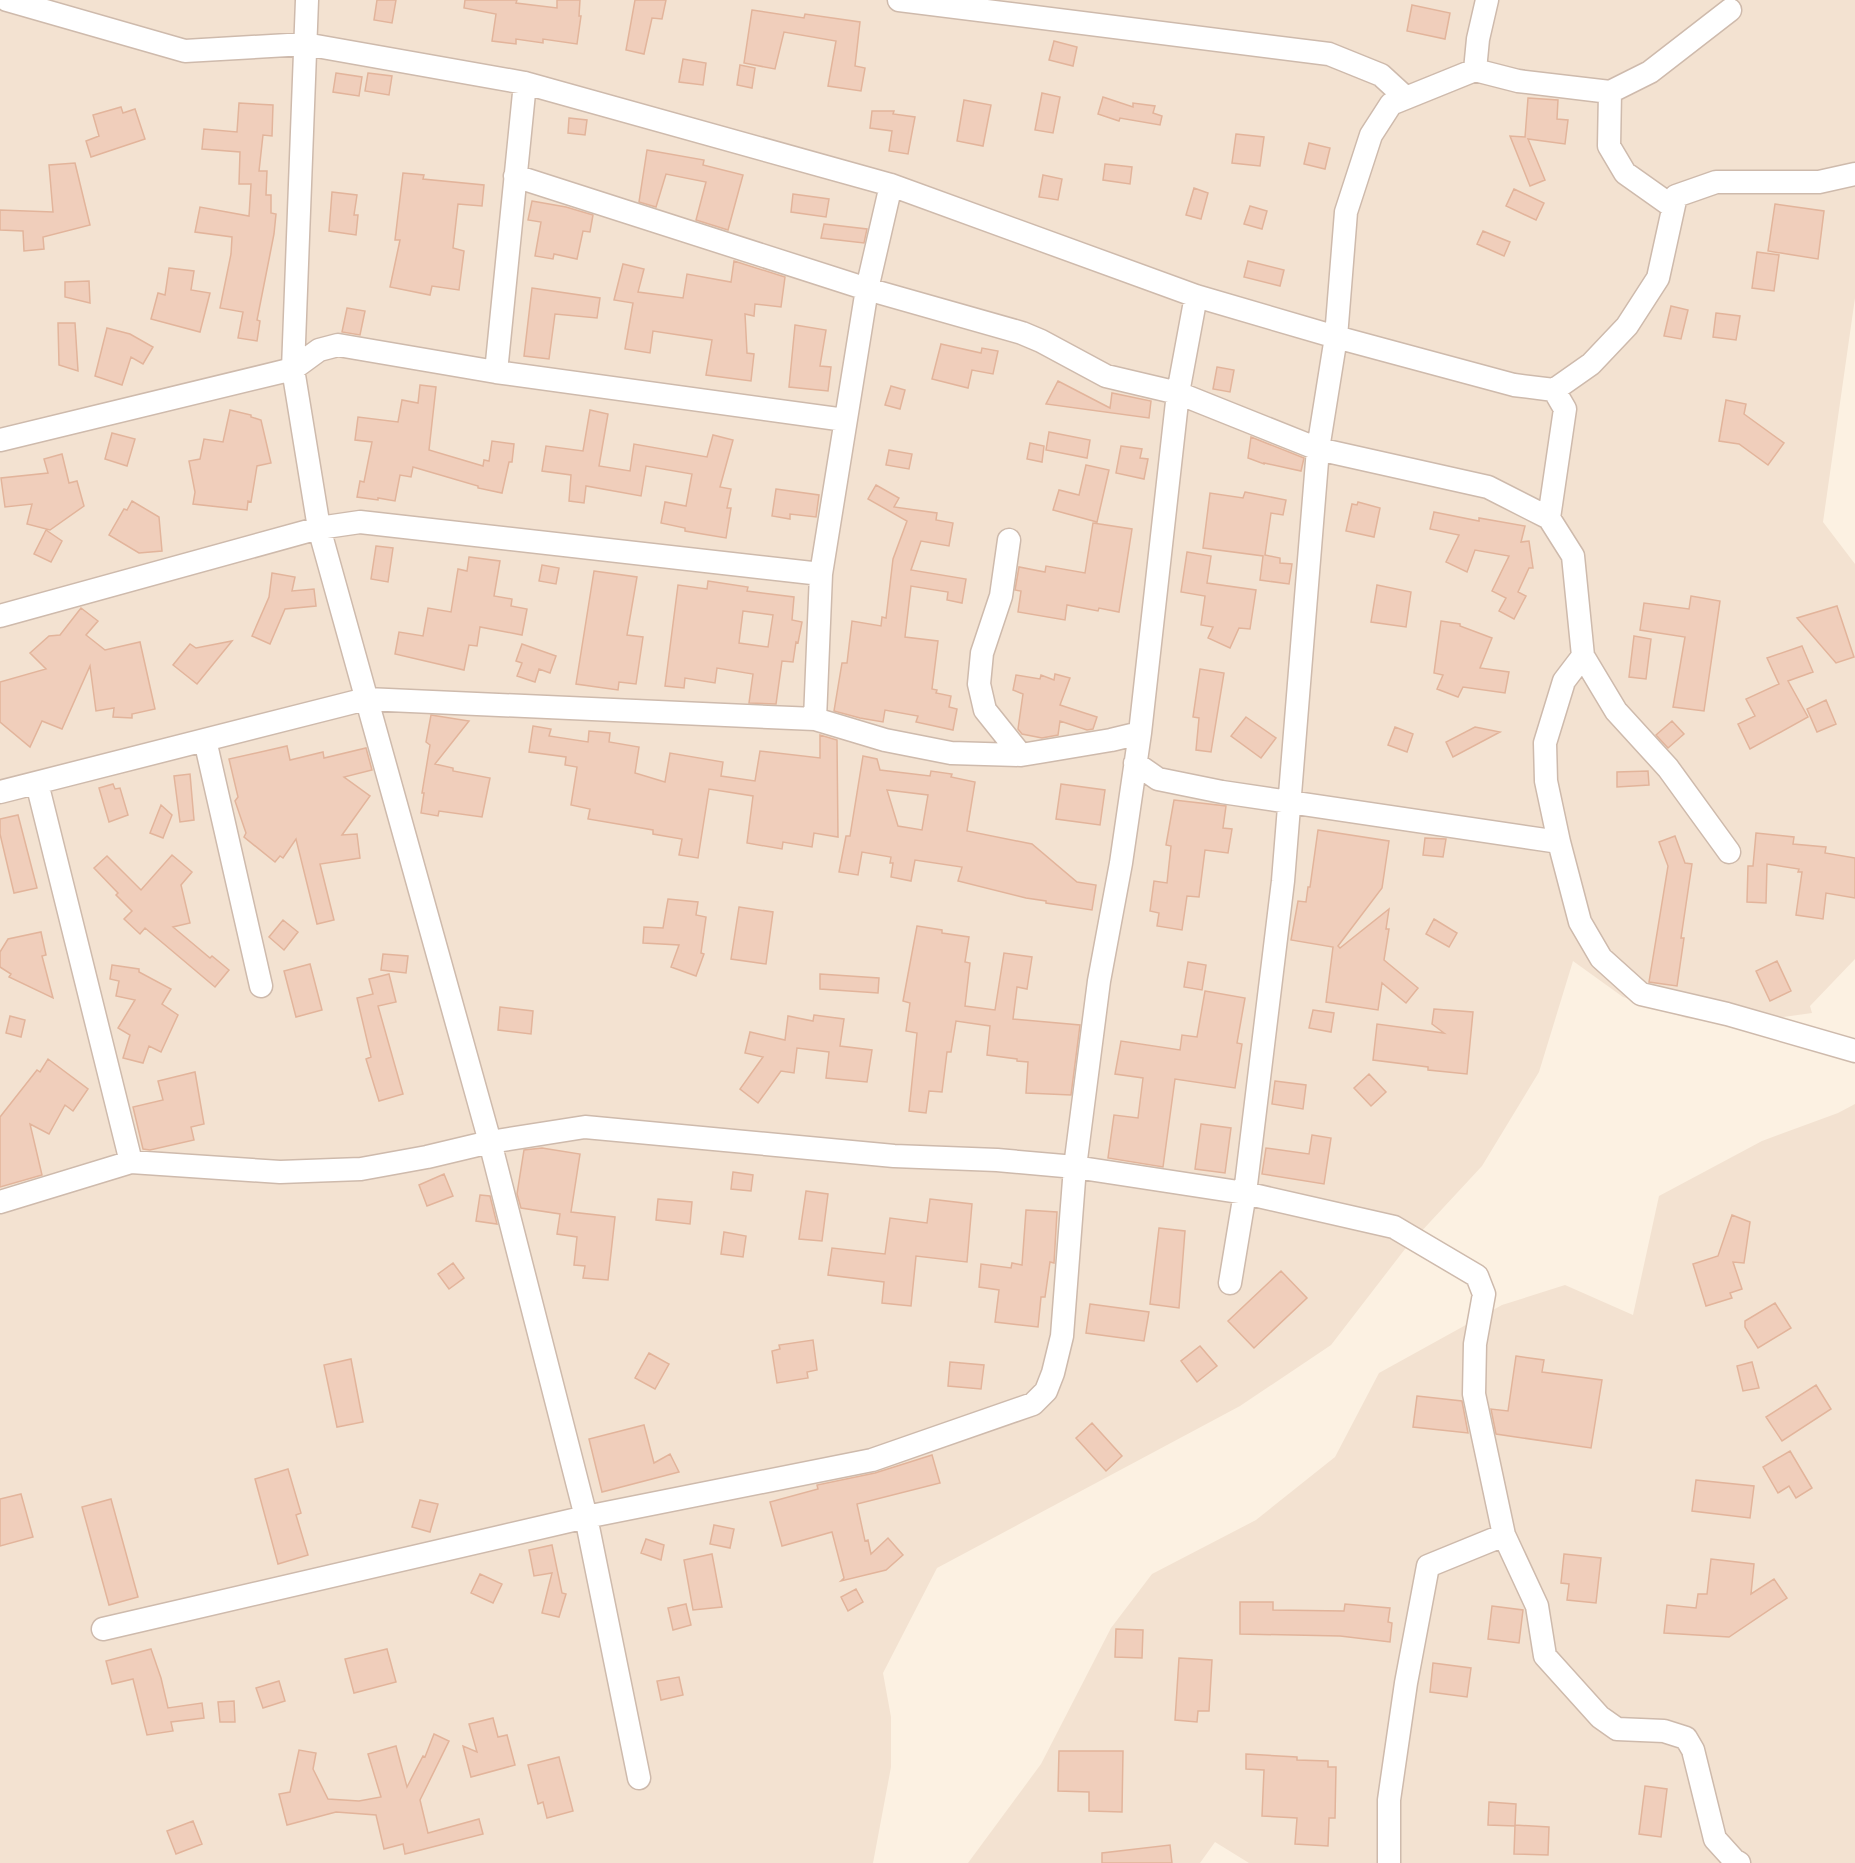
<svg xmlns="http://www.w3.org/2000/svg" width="1855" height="1863" font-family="Roboto,sans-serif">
	<rect width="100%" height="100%" fill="#fcf1e2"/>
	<!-- residential -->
	<path fill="#f3e2d1" d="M0 0H1855V298L1823 522 1855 564V959L1810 1006 1812 1013 1732 1024 1686 1018 1623 997 1573 961 1539 1072 1482 1166 1405 1249 1331 1345 1240 1406 937 1568 883 1673 891 1717V1767L873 1863H0Z
		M1855 1104V1863H1249L1215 1842 1200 1863H968L1041 1764 1111 1628 1152 1574 1256 1520 1335 1457 1379 1373 1502 1305 1565 1285 1633 1315 1659 1196 1762 1141 1838 1113Z"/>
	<!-- building -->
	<path fill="#f0cebb" stroke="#e2b49b" stroke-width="1.5" fill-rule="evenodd" d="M377 0H396L392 23 374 20Z
		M465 0H517L516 3 557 8V0H580L579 16H581L577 44 543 39V43L516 39V44L492 41 496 14 464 8Z
		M635 0H666L662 19 652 18 644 54 626 50Z
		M1412 5 1450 13 1445 39 1407 31Z
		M752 10 804 18 805 14 860 22 855 66 865 68 861 91 828 86 836 41 784 32 775 69 744 63Z
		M1054 41 1077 47 1073 66 1049 60Z
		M683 59 706 63 703 85 679 82Z
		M740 65 755 68 752 88 737 85Z
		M336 73 362 77 359 96 333 92Z
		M368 73 392 76 389 95 365 91Z
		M1042 93 1060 97 1053 133 1035 130Z
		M1103 97 1133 107V103L1155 106 1153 113 1162 116 1160 125 1120 118 1119 121 1098 114Z
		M1528 98 1558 100 1557 119 1568 120 1565 144 1528 139 1545 180 1530 186 1510 136 1525 137Z
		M964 100 991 105 983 146 957 141Z
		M239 103 273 105 272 136 263 135 259 171H267L266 195H271V213L276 214 274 234 257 320 260 321 257 341 238 338 243 312 220 308 231 254 232 237 195 232 200 207 249 216 251 184H239L240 152 202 149 204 129 237 132Z
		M121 107 123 113 135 109 145 139 91 157 86 141 99 136 93 115Z
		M872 111H894L893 114 915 117 908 154 889 151 892 131 870 128Z
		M569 118 587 120 585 135 568 133Z
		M1236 134 1264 137 1260 166 1232 163Z
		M1309 143 1330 148 1325 169 1304 164Z
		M647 150 704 160 703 165 743 175 728 230 696 220 706 182 666 174 656 207 639 202Z
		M75 163 90 225 43 237 44 249 24 251 23 231 0 230V210L53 212 49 165Z
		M1105 164 1132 167 1130 184 1103 180Z
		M403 173 424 175 423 179 484 185 482 206 458 204 453 248 464 251 459 290 432 286 430 295 390 287 400 240H395Z
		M1043 175 1062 179 1058 200 1039 197Z
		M1194 188 1208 193 1201 219 1186 215Z
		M1514 189 1544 203 1536 220 1506 206Z
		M332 192 357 195 354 215H358L356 235 329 231Z
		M793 194 829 199 826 217 791 212Z
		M532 201 566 207 593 215 590 232 583 231 577 259 554 254 553 259 535 256 541 222 528 220Z
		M1775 204 1824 211 1818 259 1768 251Z
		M1250 206 1267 211 1262 229 1244 224Z
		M824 224 867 229 864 243 821 238Z
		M1483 231 1510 242 1504 256 1477 244Z
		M1757 252 1779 255 1774 291 1752 288Z
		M734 261 785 277 781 307 755 304 754 316 745 314 747 353 754 354 751 381 706 375 712 340 653 331 650 353 625 349 633 303 614 300 623 264 644 269 638 292 683 298 687 274 731 282Z
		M1248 261 1284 270 1280 286 1244 277Z
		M169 268 194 271 191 290 210 293 200 332 151 319 158 293 165 295Z
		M89 281 90 303 65 297V282Z
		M532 288 600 298 597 318 555 314 549 359 524 356Z
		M1671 306 1688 310 1681 339 1664 336Z
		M347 308 365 311 360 335 342 332Z
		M1716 313 1740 316 1736 340 1713 337Z
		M58 323H75L78 371 59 365Z
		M795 325 826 330 820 366 831 367 828 391 789 387Z
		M107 328 130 334 153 347 143 364 131 357 122 385 95 376Z
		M941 344 981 353 982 348 998 351 993 374 972 370 968 388 932 379Z
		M1217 367 1234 370 1230 392 1213 389Z
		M1058 381 1110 408 1112 393 1151 401 1149 418 1046 404Z
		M420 385 436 387 429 450 483 466 484 460 489 461 492 441 514 444 512 462H509L502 493 478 488V486L413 467 411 477 400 475 395 501 378 498V500L357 497 360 481 364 482 372 442 355 440 358 417 398 422 402 400 418 403Z
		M891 386 905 390 900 409 885 405Z
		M1726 400 1746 404 1744 414 1784 443 1768 465 1739 444 1719 441Z
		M230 410 251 415V417L261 420 271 463 257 466 251 502 248 501 247 510 193 504 195 492 189 461 200 459 204 439 223 442Z
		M590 410 608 414 599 466 630 471 634 444 707 457 713 435 733 440 720 487 731 489 727 508H731L726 538 685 531V528L661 523 665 502 686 506 692 474 646 466 641 496 586 486 584 503 569 501 571 475 542 471 546 446 583 451Z
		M1049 432 1090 440 1087 458 1046 450Z
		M112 433 135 439 127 466 105 459Z
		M1251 437 1304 458 1301 471 1264 463V464L1248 458Z
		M1030 443 1044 446 1042 462 1027 459Z
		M1121 446 1142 449 1140 458 1148 459 1144 479 1116 473Z
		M889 450 912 454 909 469 886 465Z
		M62 454 69 483 77 481 84 506 50 530 27 524 32 504 5 507 1 478 48 473 44 459Z
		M1086 465 1109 470 1097 522 1053 510 1059 490 1079 495Z
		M876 485 899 498 894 507 937 513 936 520 953 523 949 546 921 541 911 570 966 579 962 603 947 600 948 592 911 586 905 637 938 641 932 689 937 690 936 693 951 696 949 707 957 709 953 730 916 722 918 716 885 710 883 722 860 718 834 711 842 663H847L852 621 881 626 882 617 886 618 893 559 907 521 868 499Z
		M776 489 819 495 816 517 790 514V519L772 516Z
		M1245 492 1286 500 1283 515 1271 513 1265 555 1280 558V563L1292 564 1289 584 1260 580 1263 556 1203 548 1210 493 1243 498Z
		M132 501 159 517 162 551 139 553 109 535 124 509 127 510Z
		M1358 502 1380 508 1374 537 1346 531 1352 504 1357 505Z
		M1434 512 1479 521V518L1525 526 1521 542 1529 541 1533 568H1529L1518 592 1526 596 1514 619 1499 611 1506 598 1492 591 1509 556 1475 550 1467 572 1446 562 1459 535 1430 529Z
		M1093 523 1132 529 1119 612 1099 608 1098 611 1067 605 1065 620 1018 612 1021 591 1015 590 1019 567 1045 572 1046 566 1085 573Z
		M46 530 62 541 51 562 34 554Z
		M376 546 393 548 388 582 371 579Z
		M1187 552 1211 556 1207 583 1256 590 1250 629 1239 628 1230 648 1208 638 1213 627 1201 625 1205 596 1181 592Z
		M469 557 500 561 494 596 512 599 511 606 527 609 522 635 480 627 477 646 469 645 464 670 395 654 399 632 423 636 428 608 451 612 458 569 467 571Z
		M542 565 559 568 556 584 539 581Z
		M594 571 637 577 627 635 643 637 636 684 619 682 618 690 576 684Z
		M272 573 295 577 292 591 314 589 316 606 285 609 270 644 252 636 269 597Z
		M708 581 748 587 747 591 794 597 792 620 802 622 798 643 796 642 793 662 782 661 776 704 749 703 753 674 717 668 715 683 685 678 684 688 665 686 678 585 707 589ZM743 611 773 615 768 647 739 643Z
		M1377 585 1411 592 1406 627 1371 622Z
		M1691 596 1720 601 1704 711 1673 707 1685 637 1640 630 1644 603 1689 609Z
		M1837 606 1854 657 1836 663 1797 618Z
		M81 608 98 621 86 635 105 650 140 642 155 709 132 714V718L113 717 114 708 96 711 90 666 62 729 42 721 30 747 0 722V682L46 669 30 653 49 636 60 635Z
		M1441 621 1460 624V626L1492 638 1480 668 1509 672 1505 693 1463 687 1458 697 1437 689 1443 675 1434 673Z
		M1634 636 1651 639 1646 679 1629 677Z
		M232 641 197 684 173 665 190 644 196 648Z
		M522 644 556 656 550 673 539 669 535 682 517 676 522 663 516 661Z
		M1802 646 1813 672 1788 681 1808 717 1750 749 1738 724 1755 716 1746 699 1779 684 1767 658Z
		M1200 669 1224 673 1211 752 1196 750 1199 718 1193 717Z
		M1055 674 1070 678 1060 705 1097 717 1093 729 1087 730 1060 721 1058 735 1042 738 1022 734 1018 729 1023 694 1013 690 1016 675 1040 679 1041 675 1054 680Z
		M1826 700 1836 724 1817 732 1807 709Z
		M431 715 469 721 435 764 453 768V771L490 778 482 817 439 811 438 816 421 813 424 793H422L430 745 426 742Z
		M1246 717 1276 738 1261 758 1231 736Z
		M1672 721 1684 734 1668 748 1656 735Z
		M533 726 551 729 549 736 588 742 589 731 610 733 609 742 639 747 635 773 665 782 670 753 723 762 721 776 755 781 760 751 820 758V735L837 740 838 837 814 833 812 847 783 842 782 849 747 843 753 796 709 789 698 858 679 855 682 839 653 834V830L588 819 590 809 571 805 577 767 565 765 566 757 529 752Z
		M1395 727 1413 734 1407 752 1388 745Z
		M1475 727 1500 732 1453 757 1446 742Z
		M287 746 290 760 323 752 324 758 366 748 372 770 344 777 370 796 342 835 357 834 360 858 320 864 334 920 317 924 296 839 283 858 280 856 275 862 244 837 246 833 235 801 238 797 229 759Z
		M863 756 877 759 880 770 930 776 931 771 952 774 951 777 975 782 967 831 1032 844 1077 882 1096 885 1092 910 1046 903V901L1026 898 958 881 962 867 915 860 911 881 891 877 893 863H890L891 857 862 852 858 875 839 872 846 836H850ZM887 790 928 795 922 830 898 826Z
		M1648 771 1649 785 1617 787V772Z
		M190 774 194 820 180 822 174 776Z
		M113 784 115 789 120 788 128 815 109 822 99 788Z
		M1061 784 1105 790 1100 825 1056 819Z
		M1174 800 1226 806 1223 828 1232 829 1228 853 1205 850 1199 897 1187 896 1182 930 1157 926 1159 913 1150 911 1154 881 1167 883 1171 846 1166 845Z
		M161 805 172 815 163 838 150 833Z
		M18 815 37 888 14 893 0 834V819Z
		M1318 830 1389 841 1382 888 1338 946 1340 948 1389 909 1386 929H1389L1384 960 1418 988 1406 1003 1382 983 1378 1010 1326 1002 1333 947 1291 940 1298 901 1306 902 1308 887H1310Z
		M1756 833 1794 837 1793 844 1826 847 1825 853 1855 858V898L1826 893 1823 919 1796 915 1802 872H1798L1799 869 1767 864 1766 903 1747 902 1748 866H1753Z
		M1675 836 1685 863 1692 864 1681 938H1684L1677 986 1649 982 1668 866 1659 842Z
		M1425 838 1446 839 1443 857 1423 855Z
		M172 855 192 872 181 885 190 923 173 927 210 958 212 956 229 970 215 987 145 928 140 934 124 919 132 911 116 895 118 893 94 868 107 856 141 890Z
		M668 899 698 902 696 915 706 917 701 953 704 954 696 976 671 967 679 945 643 943 644 927 663 928Z
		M739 907 773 912 766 964 731 959Z
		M1434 919 1457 933 1449 947 1426 934Z
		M283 920 298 932 284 950 269 937Z
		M917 926 942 930V933L969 937 965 962 970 963 965 1006 995 1010 1004 953 1032 957 1027 989 1017 987 1013 1019 1080 1025 1071 1095 1026 1093 1028 1062 1017 1061V1059L987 1055 990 1026 956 1021 951 1052H947L942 1092 929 1091 926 1113 909 1111 917 1033 906 1031 910 1003 903 1001Z
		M41 932 46 955 42 956 53 998 9 977 11 974 0 967V952L8 939Z
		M383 954 408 956 406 973 381 970Z
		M1777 961 1791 991 1770 1001 1756 971Z
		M1188 962 1206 965 1202 990 1184 987Z
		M310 964 322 1010 296 1017 284 971Z
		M112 965 139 969V972L171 989 162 1004 178 1015 161 1052 149 1046 143 1063 123 1058 130 1035 118 1028 135 1000 116 996 119 981 110 979Z
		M389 974 396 1002 378 1006 403 1094 379 1101 366 1059 371 1057 357 998 373 994 369 979Z
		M820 974 879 978 878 993 820 989Z
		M1205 991 1245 998 1237 1043 1242 1044 1235 1088 1175 1079 1163 1167 1108 1158 1114 1115 1138 1118 1143 1078 1115 1074 1121 1041 1180 1050 1182 1035 1197 1037Z
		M500 1007 533 1011 531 1034 498 1030Z
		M1434 1009 1473 1012 1467 1074 1428 1070V1067L1373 1060 1377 1024 1444 1033 1432 1024Z
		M1313 1010 1334 1013 1331 1032 1309 1028Z
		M814 1015 844 1019 840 1046 872 1050 867 1082 826 1078 829 1052 797 1048 794 1073 781 1071 758 1103 740 1089 763 1057 745 1053 750 1032 785 1040 788 1016 813 1021Z
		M10 1016 25 1020 21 1037 6 1033Z
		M48 1059 88 1089 73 1111 65 1105 49 1134 30 1124 42 1175 0 1187V1117L37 1070 40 1072Z
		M195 1072 204 1124 191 1127 194 1140 150 1150 143 1149 133 1107 163 1100 158 1081Z
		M1369 1074 1386 1092 1371 1106 1354 1088Z
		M1275 1081 1306 1085 1303 1109 1272 1104Z
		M1201 1124 1231 1128 1225 1173 1195 1169Z
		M1312 1135 1331 1138 1324 1184 1262 1174 1266 1148 1309 1154Z
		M542 1148 580 1154 571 1212 615 1217 608 1280 583 1278 585 1266 574 1265 577 1237 557 1234 560 1214 521 1208 517 1194 524 1150Z
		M733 1172 753 1175 751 1191 731 1189Z
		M444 1174 453 1196 427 1206 419 1185Z
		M806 1191 828 1194 822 1241 799 1239Z
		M480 1195 490 1196 497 1224 476 1221Z
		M658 1199 692 1202 690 1224 656 1220Z
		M930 1199 972 1204 967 1262 916 1256 911 1306 882 1303 884 1282 828 1275 832 1248 885 1254 890 1218 927 1223Z
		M1026 1210 1057 1212 1054 1263 1050 1262 1045 1297H1041L1038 1327 995 1322 999 1290 979 1287 981 1264 1011 1268 1012 1263 1022 1265Z
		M1732 1215 1750 1222 1744 1263 1733 1262 1742 1289 1730 1293 1732 1298 1706 1306 1693 1264 1718 1256Z
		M1159 1228 1185 1231 1179 1308 1150 1304Z
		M724 1232 746 1236 743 1257 721 1254Z
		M453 1263 464 1278 449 1289 438 1274Z
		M1281 1271 1307 1298 1254 1348 1228 1321Z
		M1775 1303 1791 1328 1758 1348 1745 1327V1321Z
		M1090 1304 1149 1312 1144 1341 1086 1333Z
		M813 1340 817 1370 807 1372 808 1378 777 1383 772 1351 780 1349 779 1345Z
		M1200 1346 1217 1366 1197 1382 1181 1361Z
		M649 1353 669 1364 655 1389 635 1378Z
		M1516 1356 1544 1360 1542 1372 1602 1380 1591 1448 1496 1434 1491 1409 1508 1411Z
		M351 1359 363 1422 337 1427 324 1365Z
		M950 1362 984 1365 981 1389 948 1386Z
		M1752 1362 1759 1388 1743 1391 1737 1366Z
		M1816 1385 1831 1409 1782 1441 1766 1417Z
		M1417 1396 1462 1401 1468 1433 1413 1427Z
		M1092 1423 1122 1456 1106 1471 1076 1438Z
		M644 1425 654 1463 670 1454 679 1472 602 1492 589 1439Z
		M1790 1451 1812 1488 1796 1498 1789 1486 1778 1493 1763 1467Z
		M932 1455 940 1483 857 1504 865 1541 868 1540 871 1554 888 1538 903 1555 886 1570 841 1581 844 1578 832 1532 782 1546 770 1502 818 1489 817 1485 875 1473Z
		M288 1469 301 1513 296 1515 308 1555 278 1564 255 1479Z
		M1696 1480 1754 1486 1750 1518 1692 1511Z
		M21 1494 33 1537 0 1546V1499Z
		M111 1499 138 1597 109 1605 82 1507Z
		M420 1500 438 1504 430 1532 412 1527Z
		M714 1525 734 1529 730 1548 710 1544Z
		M646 1539 664 1545 661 1560 641 1553Z
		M552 1545 562 1593 566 1594 559 1617 542 1613 552 1573 534 1576 529 1550Z
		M712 1554 722 1607 693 1610 684 1560Z
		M1564 1554 1601 1558 1596 1603 1567 1600 1569 1584 1561 1583Z
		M1711 1559 1754 1564 1751 1594 1774 1579 1787 1598 1729 1637 1664 1633 1667 1605 1696 1608 1698 1594H1707Z
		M480 1574 502 1584 493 1603 471 1593Z
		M856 1589 863 1602 848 1611 841 1597Z
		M1240 1602H1273V1610L1344 1611 1345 1604 1390 1608 1388 1622 1392 1623 1390 1642 1340 1636 1240 1634Z
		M686 1604 691 1625 673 1630 668 1608Z
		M1492 1606 1523 1610 1519 1643 1488 1639Z
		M1116 1629 1143 1630 1142 1658 1115 1657Z
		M151 1649 161 1678 168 1708 202 1703 204 1718 171 1722 173 1731 147 1735 133 1679 112 1684 106 1661Z
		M387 1649 396 1682 354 1693 345 1659Z
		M1179 1658 1212 1660 1209 1711H1198L1197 1722 1175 1720Z
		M1433 1663 1471 1668 1467 1697 1430 1692Z
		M679 1677 683 1695 661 1700 657 1681Z
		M279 1681 285 1701 263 1708 256 1688Z
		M234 1701 235 1722H220L218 1702Z
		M493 1718 498 1737 507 1735 515 1765 471 1777 463 1746 477 1752 469 1724Z
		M434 1734 449 1741 420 1800 428 1833 479 1819 483 1834 405 1854 403 1844 384 1849 376 1815 336 1812 287 1825 279 1794 290 1792 299 1750 316 1753 313 1769 328 1799 359 1801 381 1797 368 1754 396 1746 407 1787 423 1756 425 1757Z
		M1059 1751H1123L1122 1812 1089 1811V1792L1058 1791Z
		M1246 1754 1297 1757V1760L1328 1761V1767H1336L1335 1818H1329L1328 1846 1295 1844 1297 1818 1262 1816 1264 1770 1246 1769Z
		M559 1757 573 1811 547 1818 543 1802 538 1804 528 1765Z
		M1645 1786 1667 1789 1661 1837 1639 1834Z
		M1489 1802 1516 1804 1515 1826 1488 1825Z
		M193 1821 202 1844 176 1854 167 1831Z
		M1515 1825 1549 1827 1548 1855 1514 1854Z
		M1170 1845 1172 1863H1102V1853Z"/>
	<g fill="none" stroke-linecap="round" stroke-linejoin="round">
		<defs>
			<path id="minor" d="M7 0 185 51 305 44 525 83 891 185 1196 296 1336 337 1514 385 1554 390 1591 364 1627 326 1658 278 1676 196 1716 182H1819L1855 174
				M307 0 293 369 319 528 490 1142 586 1517 639 1778
				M899 0 1329 54 1381 75 1405 97
				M1475 70 1518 81 1610 92 1650 72 1730 10
				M1610 92 1609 146 1625 173 1673 207
				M515 176 867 289 1022 333 1041 341 1106 376 1178 393 1318 449 1488 487 1549 518 1573 556 1583 656 1564 681 1545 743 1546 781 1559 842 1580 922 1601 958 1641 994 1727 1014 1855 1051
				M496 372 525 83
				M0 440 293 369 319 350 338 345 496 372 845 420
				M1549 518 1565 409 1554 390
				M1009 540 1001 596 982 653 979 684 985 710 1021 755
				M0 616 319 528 360 522 821 574
				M1583 656 1616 711 1668 768 1729 852
				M815 719 821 574 867 289 891 185
				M205 740 261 986
				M1135 763 1158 779 1222 792 1559 842
				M37 783 131 1162
				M0 792 366 699 815 719 885 740 951 753 1021 755 1111 740 1140 733
				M0 1202 131 1162 280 1172 361 1169 427 1157 490 1142 585 1127 894 1156 997 1160 1075 1167 1245 1193 1394 1227 1477 1276 1484 1294 1475 1344 1474 1394 1504 1535 1537 1606 1545 1656 1600 1717 1617 1729 1664 1731 1686 1738 1693 1750 1715 1839 1734 1860 1739 1863
				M1230 1283 1245 1193 1283 881 1318 449 1336 337 1346 212 1371 135 1391 104 1475 70 1478 39 1487 0
				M103 1629 586 1517 872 1460 1033 1404 1046 1391 1053 1373 1062 1336 1075 1167 1099 981 1121 863 1140 733 1178 393 1196 296
				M1389 1863V1800L1406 1683 1428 1566 1504 1535"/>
		</defs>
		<!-- minor casing -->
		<use href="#minor" stroke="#cebaac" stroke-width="25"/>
		<!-- minor -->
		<use href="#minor" stroke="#fff" stroke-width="22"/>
	</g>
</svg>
